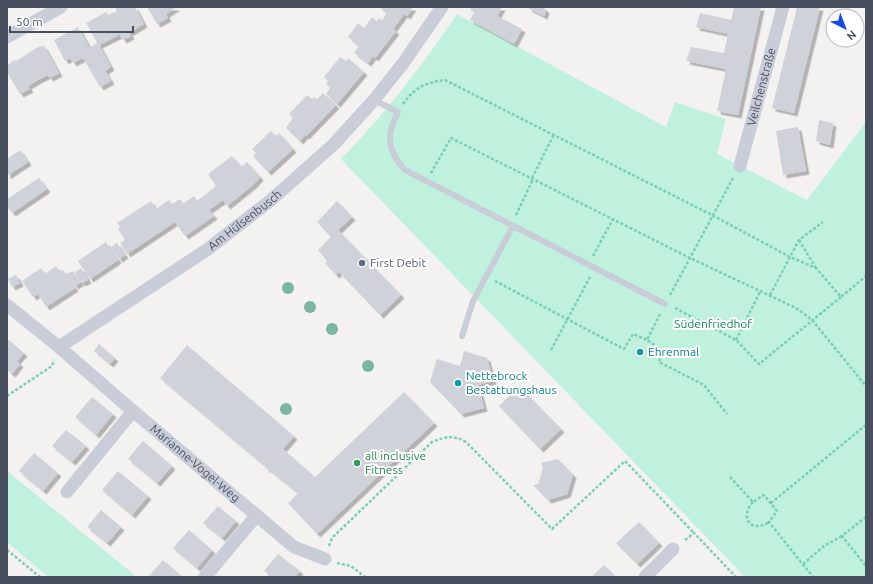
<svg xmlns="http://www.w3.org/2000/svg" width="873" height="584" font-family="Ubuntu,sans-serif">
	<defs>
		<filter id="shadow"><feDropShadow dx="3.5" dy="3.5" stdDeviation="0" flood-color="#0004"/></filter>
	</defs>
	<rect width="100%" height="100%" fill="#f4f2f1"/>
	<!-- green -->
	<path fill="#c0f1dc" d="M457 14 666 127 675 102 726 119 717 154 807 200 866 122V577H757L755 575 752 577H745L341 159C385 114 422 66 457 14Z
		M7 471 137 577H48L7 542Z"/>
	<!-- building -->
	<path fill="#d0d2d9" filter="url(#shadow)" d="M115 7H135L144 24 129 33 131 36 123 40 117 30 119 35 99 45 111 67 105 71 111 81 100 87 83 58 73 63 70 58 65 61 54 40 78 27 89 47H91L97 43 86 23 106 12 108 15 117 11Z
		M147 7H177L166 14 168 18 157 24Z
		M379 7H413L407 16 404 14 399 21 393 29 396 31 375 58 373 56 368 63 354 53 359 46 348 37 358 23 364 28 372 17 377 21 379 18 382 20 387 13Z
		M472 7H502L497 16 522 29 514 44 470 20 474 12 470 10Z
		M529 7H543L546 10 544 16 528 8Z
		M734 7H761L738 115 717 111 726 69 686 61 691 47 724 53 728 34 696 27 700 13 731 20Z
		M797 7H820L794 113 772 108Z
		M44 46 59 73 50 78 48 75 38 80 28 86 30 89 20 94 8 74 7 66 14 60 16 61 38 47Z
		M340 57 346 61 348 58 364 72 337 104 326 94 330 88 326 84 328 81 324 77Z
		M323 93 336 105 306 136 305 135 300 141 286 128 293 118 289 114 307 95 312 99 314 97 317 99Z
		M819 120 833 123 830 145 816 141Z
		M798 127 806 171 783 175 776 131Z
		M271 131 276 136 279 133 293 149 268 172 253 156 256 153 252 149Z
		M20 150 28 162 7 176V159Z
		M232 156 241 167 247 162 260 177 254 184 227 206 223 200 209 210 214 216 185 236 175 222 127 254 120 243 125 240 118 229 120 227 117 223 151 201 156 209 169 200 172 204 180 199 183 204 194 196 197 201 216 186 208 174Z
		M39 178 47 189 12 213 7 206V199Z
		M337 201 352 217 338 230 401 295 380 315 339 272 336 275 325 263 327 261 318 250 331 237 317 222Z
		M106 242 118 260 90 279 78 261Z
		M117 243 125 255 119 259 111 247Z
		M56 266 60 272 63 270 75 288 46 307 38 294 33 297 22 281 41 268 45 274Z
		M81 268 88 280 82 283 75 272Z
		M73 271 81 282 75 286 67 274Z
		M16 275 20 283 12 287 8 279Z
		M9 340 24 353 17 361 20 364 12 374 7 370V342Z
		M99 344 115 358 110 364 94 351Z
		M187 345 294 436 283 449 315 477 404 392 434 423 317 534 288 503 298 493 267 468 265 470 266 467 160 378Z
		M464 351 487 358 493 381 478 385 484 408 461 414 430 382 437 359 460 366Z
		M519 386 561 429 540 449 499 406Z
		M92 397 113 414 96 435 75 417Z
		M66 430 86 446 72 462 52 446Z
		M143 441 172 466 157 483 128 459Z
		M34 453 58 473 43 491 19 471Z
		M558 459 573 475 567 494 548 500 533 485 538 484 543 468 541 463Z
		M118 471 148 496 132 515 102 490Z
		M218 506 236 521 222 538 203 523Z
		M101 510 121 527 107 543 87 527Z
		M639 522 659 543 637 564 616 543Z
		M189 530 212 550 197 568 173 548Z
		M278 554 300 571 295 577H271L264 571Z
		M163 560 183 577H148Z
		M604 565 616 577H591Z"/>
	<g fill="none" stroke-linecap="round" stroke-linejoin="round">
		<!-- path -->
		<path stroke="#77d0b5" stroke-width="2.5" stroke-dasharray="3 2" stroke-linecap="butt" d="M403 104C414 88 426 82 445 80L712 215 790 257 816 268 841 297 866 276
			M431 173 451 138 690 258 796 308 812 320 866 386
			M532 178 554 134
			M516 215 533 179
			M799 240 816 268
			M593 256 613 219
			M495 281 624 349 633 334 647 340
			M670 295 733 178
			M770 295 799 240 823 222
			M675 308 736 340 759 364 841 297
			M660 314 647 340 659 348 662 353 659 362 704 385 727 414
			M736 340 760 292
			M551 350 590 277
			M7 396 52 366 54 360
			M730 477 753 502 764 495 777 511 769 522 813 577
			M753 502C739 517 751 534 769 522
			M771 503 866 425
			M866 517 842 536 866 566
			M685 540 694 533 736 577
			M329 546 332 538 432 442C447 436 453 435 466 442L552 529 625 461 694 533
			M7 550 40 577
			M337 563 351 566 365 577
			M803 564 824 546 842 536"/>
		<!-- lane -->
		<path stroke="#c8cdd8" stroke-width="6" d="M374 100 398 112C386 134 387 151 405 170L665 304
			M462 336 473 301 513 226"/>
		<!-- street -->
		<g stroke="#c8cdd8" stroke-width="13">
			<path d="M7 37 61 7"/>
			<path id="s1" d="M740 166 783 7"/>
			<path id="s2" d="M7 305 59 347 208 249 271 200 315 161 333 145 374 100 404 62 442 7"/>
			<path id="s3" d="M59 347 133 411 294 547 325 559"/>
			<path d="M67 492 133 411"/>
			<path d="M205 577 257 515"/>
			<path d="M645 577 673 549"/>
		</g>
	</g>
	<!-- trees -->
	<g fill="#7ab6a2">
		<circle cx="288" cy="288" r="6"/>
		<circle cx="310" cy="307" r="6"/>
		<circle cx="332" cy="329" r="6"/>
		<circle cx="368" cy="366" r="6"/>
		<circle cx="286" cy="409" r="6"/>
	</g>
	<!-- markers -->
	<circle fill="#5c6f8a" stroke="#fff" stroke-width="1.5" cx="362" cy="263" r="4"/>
	<g fill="#0f9aa8" stroke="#fff" stroke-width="1.5">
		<circle cx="640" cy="352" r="4"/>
		<circle cx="458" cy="383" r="4"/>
	</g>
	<circle fill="#2e9e5b" stroke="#fff" stroke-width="1.5" cx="357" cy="463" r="4"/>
	<g text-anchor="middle" stroke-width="4" stroke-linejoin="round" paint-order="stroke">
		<!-- street labels -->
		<g font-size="12" fill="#48505f" stroke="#fff">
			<text dy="4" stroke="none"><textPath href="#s1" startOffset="82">Veilchenstraße</textPath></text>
			<text dy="4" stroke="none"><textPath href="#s2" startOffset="292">Am Hülsenbusch</textPath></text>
			<text dy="4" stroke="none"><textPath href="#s3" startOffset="179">Marianne-Vogel-Weg</textPath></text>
		</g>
		<!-- service labels -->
		<g font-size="12" fill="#4e5e75" stroke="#fff" text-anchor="start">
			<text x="370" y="267">First Debit</text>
		</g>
		<!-- park labels -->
		<g font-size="12" fill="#168462" stroke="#fff">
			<text x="713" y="328">Südenfriedhof</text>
		</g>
		<!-- culture labels -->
		<g font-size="12" fill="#0d838f" stroke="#fff" text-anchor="start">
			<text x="648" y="356">Ehrenmal</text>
			<text x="466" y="380">Nettebrock<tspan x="466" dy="14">Bestattungshaus</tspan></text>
		</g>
		<!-- leisure labels -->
		<g font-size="12" fill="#27864d" stroke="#fff" text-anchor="start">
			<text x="365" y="460">all inclusive<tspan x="365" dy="14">Fitness</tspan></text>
		</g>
	</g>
	<!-- border -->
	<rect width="873" height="584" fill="none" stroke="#48505f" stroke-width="16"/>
	<!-- north arrow -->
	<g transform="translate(845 28) rotate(138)"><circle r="19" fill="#ffffff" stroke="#b6b9bf"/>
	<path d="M0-3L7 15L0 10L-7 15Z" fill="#1649e8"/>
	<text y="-6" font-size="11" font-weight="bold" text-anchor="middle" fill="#48505f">N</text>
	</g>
	<!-- scale -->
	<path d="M10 26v6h123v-6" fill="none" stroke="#48505f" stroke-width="2"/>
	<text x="16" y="26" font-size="12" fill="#48505f" stroke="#ffffff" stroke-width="3" paint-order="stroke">50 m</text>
</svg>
